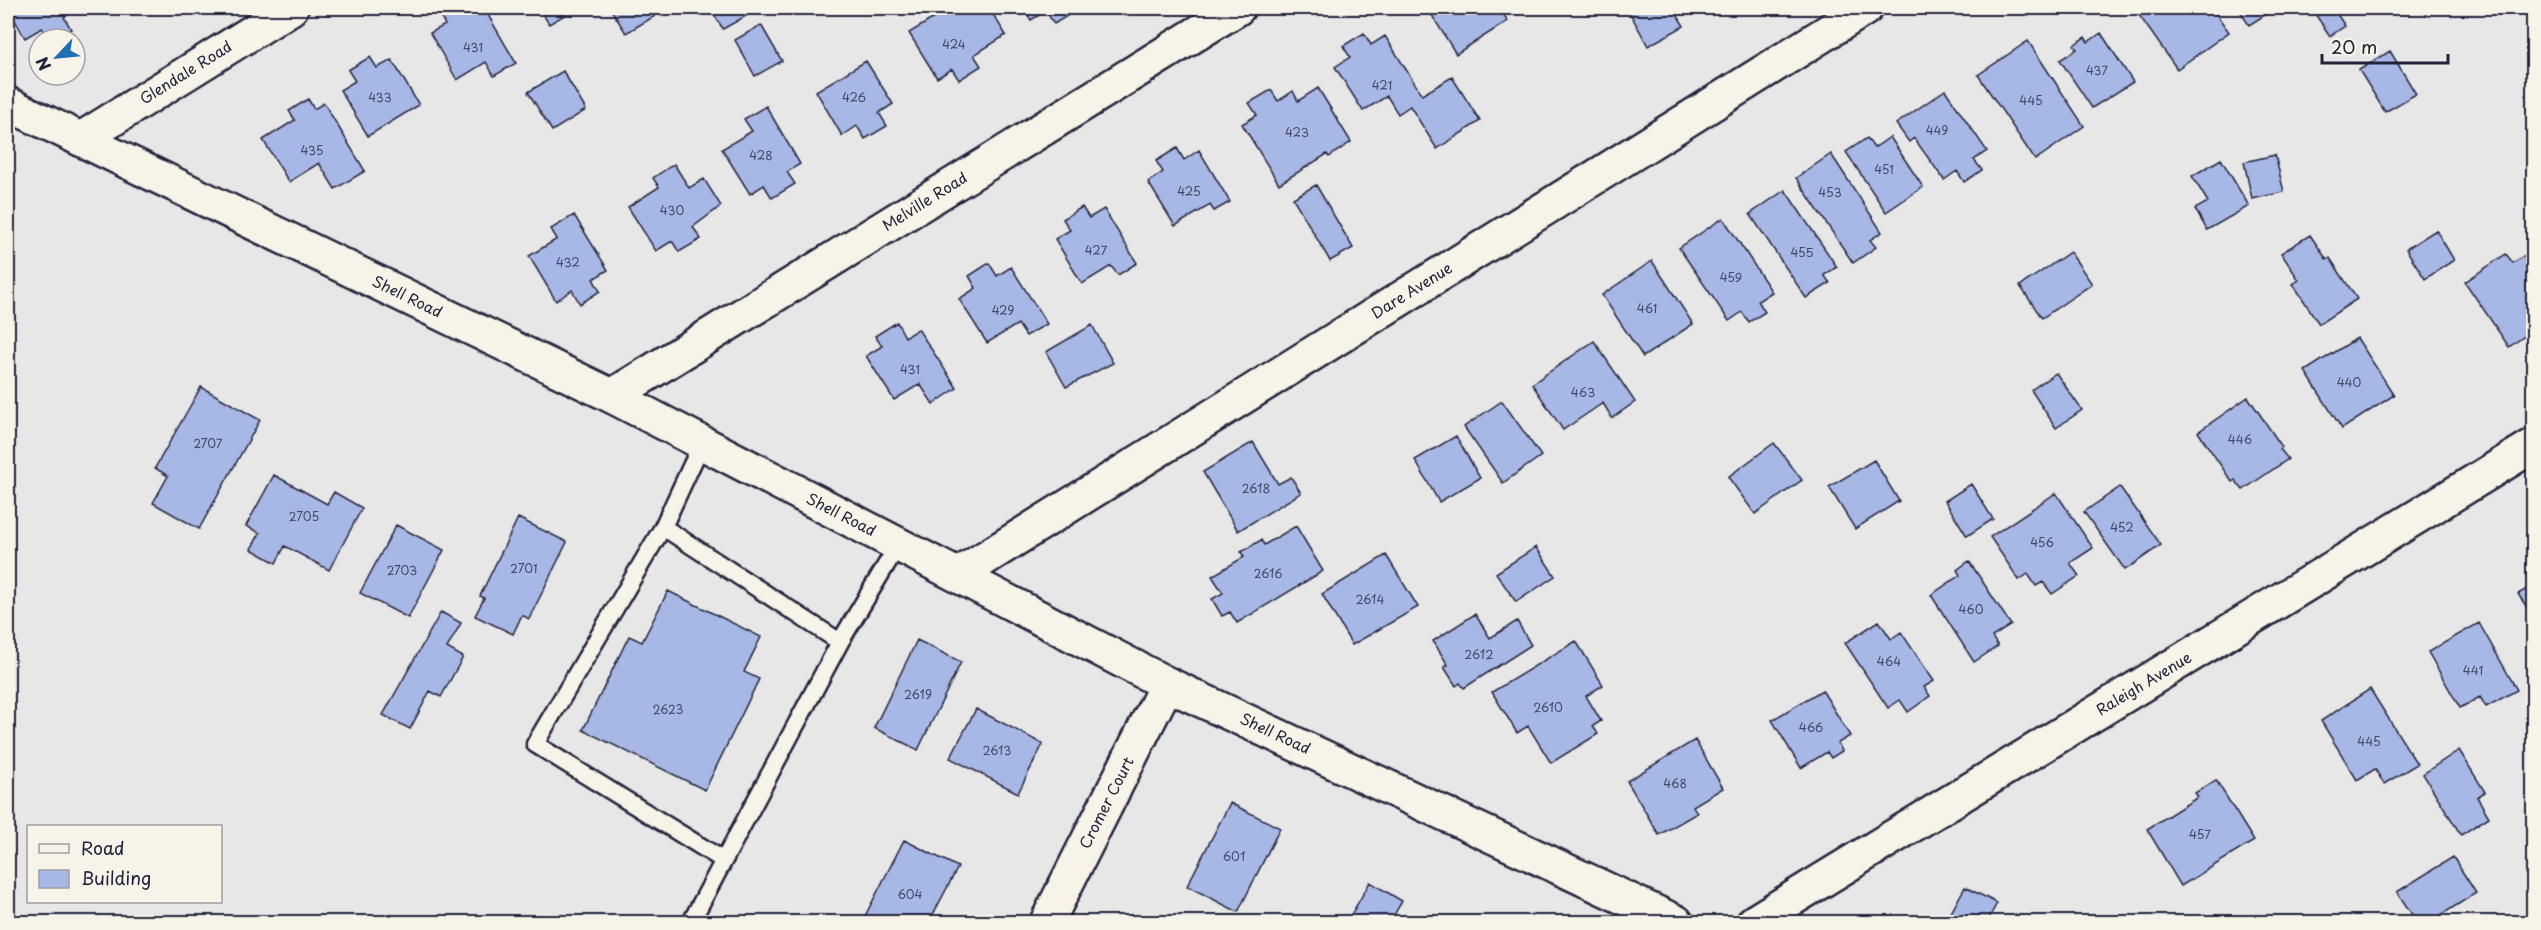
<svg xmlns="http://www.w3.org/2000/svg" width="2541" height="930" font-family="'Playpen Sans',sans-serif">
	<rect width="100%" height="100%" fill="#e7e7e8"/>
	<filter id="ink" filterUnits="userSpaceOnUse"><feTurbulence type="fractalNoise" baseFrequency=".0167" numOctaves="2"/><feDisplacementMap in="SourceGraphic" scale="12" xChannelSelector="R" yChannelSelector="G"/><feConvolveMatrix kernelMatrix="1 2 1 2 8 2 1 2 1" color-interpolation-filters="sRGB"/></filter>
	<g filter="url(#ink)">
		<!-- building -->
		<path fill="#a7b8e7" stroke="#22223b" stroke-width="1.5" d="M8 8H78L64 17 71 29 55 39H48L42 28 25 38Z
			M452 8H466L469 12 484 8 516 63 494 76 486 62 457 80 430 33 445 25 440 15Z
			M539 8H577L549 24Z
			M610 8H650L655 16 626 33Z
			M710 8H760L723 29Z
			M941 8H989L1006 35 974 55 981 66 959 80 952 69 937 78 909 33 944 12Z
			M1023 8H1080L1054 24 1046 11 1031 20Z
			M1431 8H1499L1508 21 1456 54 1428 9Z
			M1639 8H1673L1684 26 1648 46 1630 13Z
			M2134 8H2212L2229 32 2177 69Z
			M2238 8H2276L2249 25Z
			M2311 8H2333L2345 26 2330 36Z
			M761 25 782 61 755 76 735 40Z
			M1364 33 1371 45 1385 36 1422 95 1452 77 1480 121 1437 149 1410 106 1398 114 1387 96 1363 111 1335 67 1350 57 1343 46Z
			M2101 33 2133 82 2092 108 2060 60 2077 49 2074 45 2085 37 2088 42Z
			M2028 41 2084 126 2035 160 1978 75Z
			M2390 51 2416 94 2385 112 2359 70Z
			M370 57 377 68 392 60 419 105 368 136 340 90 355 81 348 70Z
			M866 61 893 104 879 113 887 126 865 139 857 126 842 136 816 91Z
			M563 71 586 110 552 131 528 92Z
			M1318 88 1351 142 1329 157 1327 154 1279 184 1242 124 1257 115 1249 103 1271 90 1278 101 1293 91 1298 101Z
			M1945 90 1987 151 1974 160 1982 170 1964 182 1957 171 1944 180 1914 138 1909 142 1896 124Z
			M308 99 314 109 324 103 365 171 335 189 319 163 289 182 263 140 295 120 289 111Z
			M766 106 800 164 787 172 795 184 772 198 764 185 750 194 722 149 752 131 744 119Z
			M1890 137 1923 187 1886 212 1846 152 1867 138 1874 148Z
			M1177 148 1184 160 1199 150 1230 202 1214 211 1210 205 1175 226 1148 182 1163 172 1156 161Z
			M1831 154 1882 232 1870 240 1876 247 1853 263 1796 178Z
			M2275 155 2284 192 2252 199 2244 162Z
			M2221 159 2249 206 2207 230 2195 209 2208 202 2192 176Z
			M674 164 689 188 704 179 721 206 693 227 701 239 679 252 672 241 656 251 628 207 659 187 653 178Z
			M1316 185 1353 248 1330 261 1293 198Z
			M1785 190 1837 267 1824 275 1830 283 1806 298 1750 214Z
			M1082 207 1089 218 1104 209 1137 263 1118 275 1111 266 1082 284 1055 239 1070 230 1063 219Z
			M574 215 608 270 593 279 600 291 580 304 572 290 556 301 529 256 557 239 551 229Z
			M1723 218 1772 292 1758 301 1765 312 1749 322 1742 312 1729 321 1679 248Z
			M2436 230 2454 260 2425 279 2406 249Z
			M2310 235 2327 260 2330 258 2357 299 2319 324 2293 284 2299 280 2281 253Z
			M2070 252 2092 284 2042 318 2020 286Z
			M2528 253 2534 261V337L2530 332 2509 347 2465 282 2506 254 2513 263Z
			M1652 261 1693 324 1643 357 1602 295Z
			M989 263 997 276 1011 267 1047 324 1026 336 1018 324 987 343 959 299 976 288 969 276Z
			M897 322 905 337 918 329 957 388 933 404 920 384 894 400 866 356 882 346 875 336Z
			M1092 325 1113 363 1066 387 1046 352Z
			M2357 338 2394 395 2342 429 2305 371Z
			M1594 341 1635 402 1612 418 1603 403 1563 430 1532 384Z
			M2056 373 2082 410 2056 428 2031 390Z
			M201 387 260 420 199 529 153 503 168 476 155 468Z
			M2248 397 2282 447 2280 449 2288 459 2243 490 2235 480 2232 482 2198 432Z
			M1502 401 1541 456 1503 483 1464 427Z
			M1456 436 1480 478 1439 502 1415 460Z
			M1253 442 1278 484 1291 477 1301 493 1238 531 1203 472Z
			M1774 443 1802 480 1755 514 1728 477Z
			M1874 460 1899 501 1855 529 1829 487Z
			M274 475 327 504 334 492 362 508 329 570 285 546 276 563 251 549 260 533 246 526Z
			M1971 484 1993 519 1967 536 1945 501Z
			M2120 487 2161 545 2125 570 2084 512Z
			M2056 493 2093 548 2070 563 2079 576 2052 594 2043 582 2036 586 2028 574 2019 580 1990 537Z
			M518 518 567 542 529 619 522 615 513 634 475 616 484 598 480 596Z
			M396 525 444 550 408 618 360 593Z
			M1296 526 1323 571 1237 623 1230 612 1222 616 1212 599 1223 593 1212 576 1244 557 1241 552 1261 540 1264 545Z
			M1536 547 1555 576 1516 602 1496 573Z
			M1386 555 1418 607 1352 645 1322 594Z
			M1969 561 2011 625 1992 637 1998 646 1974 662 1931 595 1960 575 1957 570Z
			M2534 585V618L2518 594Z
			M668 591 761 637 744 672 759 679 705 790 583 730 629 636 642 642Z
			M441 612 461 623 447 648 463 657 441 697 430 691 410 729 383 715Z
			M1475 614 1490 638 1517 621 1531 645 1464 688 1460 683 1456 686 1444 667 1448 665 1433 641Z
			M1879 621 1891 639 1901 632 1934 681 1924 687 1930 696 1908 712 1900 700 1888 708 1845 643Z
			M2479 623 2517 690 2486 707 2480 697 2460 708 2428 652Z
			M917 640 961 662 918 750 874 728Z
			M1576 641 1603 685 1586 696 1601 721 1593 726 1598 734 1551 763 1528 726 1517 733 1492 692Z
			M2370 689 2417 764 2384 784 2375 769 2357 780 2321 721Z
			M1822 690 1850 736 1838 743 1842 751 1831 758 1827 752 1801 768 1772 720Z
			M976 709 1043 744 1018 793 950 758Z
			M1695 740 1723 788 1693 806 1697 813 1659 835 1627 781Z
			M2459 750 2485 792 2477 797 2489 817 2461 835 2423 774Z
			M2216 780 2254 841 2181 886 2147 829 2198 797 2195 793Z
			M1230 803 1280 828 1238 912 1187 886Z
			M904 840 958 867 929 922H862Z
			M2453 857 2476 893 2430 922H2417L2397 892Z
			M1370 882 1402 901 1390 922H1347Z
			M1965 887 1997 903 1988 920 1993 922H1946Z"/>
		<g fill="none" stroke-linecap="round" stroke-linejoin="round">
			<defs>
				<path id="lane" d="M663 527 702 443
					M723 860 535 744 663 527 840 642
					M691 922 840 642 898 545"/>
				<path id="street" d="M81 139 291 8
					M612 396 1238 8
					M958 575 1866 8
					M1047 922 1167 684
					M1754 922 2534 445"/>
				<path id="secondary" d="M8 104 612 396 1167 684 1676 922"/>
			</defs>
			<!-- lane casing -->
			<use href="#lane" stroke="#22223b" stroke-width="21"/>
			<!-- street casing -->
			<use href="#street" stroke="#22223b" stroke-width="38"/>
			<!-- secondary casing -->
			<use href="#secondary" stroke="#22223b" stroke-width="38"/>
			<!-- lane -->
			<use href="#lane" stroke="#f7f3e8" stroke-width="16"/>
			<!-- street -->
			<use href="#street" stroke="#f7f3e8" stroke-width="33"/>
			<!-- secondary -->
			<use href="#secondary" stroke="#f7f3e8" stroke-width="33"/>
		</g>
	</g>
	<g text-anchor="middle" stroke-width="5" stroke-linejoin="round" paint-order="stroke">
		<!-- number labels -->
		<g font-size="12" fill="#434866">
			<text x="954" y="49">424</text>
			<text x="473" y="52">431</text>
			<text x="2097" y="75">437</text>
			<text x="1382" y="90">421</text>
			<text x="380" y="102">433</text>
			<text x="854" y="102">426</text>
			<text x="2031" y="105">445</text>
			<text x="1937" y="135">449</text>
			<text x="1297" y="137">423</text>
			<text x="312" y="155">435</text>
			<text x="761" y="160">428</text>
			<text x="1884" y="174">451</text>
			<text x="1189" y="196">425</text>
			<text x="1830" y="197">453</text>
			<text x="672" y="215">430</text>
			<text x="1096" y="255">427</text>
			<text x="1802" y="257">455</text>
			<text x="568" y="267">432</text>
			<text x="1731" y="282">459</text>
			<text x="1647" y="313">461</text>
			<text x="1003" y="315">429</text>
			<text x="910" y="374">431</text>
			<text x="2349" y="387">440</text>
			<text x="1583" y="397">463</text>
			<text x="2240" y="444">446</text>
			<text x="208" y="448">2707</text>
			<text x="1256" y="493">2618</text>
			<text x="304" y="521">2705</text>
			<text x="2122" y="532">452</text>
			<text x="2042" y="547">456</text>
			<text x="524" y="573">2701</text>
			<text x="402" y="575">2703</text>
			<text x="1268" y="578">2616</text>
			<text x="1370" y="604">2614</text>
			<text x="1971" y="614">460</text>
			<text x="1479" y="659">2612</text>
			<text x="1889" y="666">464</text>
			<text x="2473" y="675">441</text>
			<text x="918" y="699">2619</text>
			<text x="1548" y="712">2610</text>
			<text x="668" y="714">2623</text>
			<text x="1811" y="732">466</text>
			<text x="2369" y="746">445</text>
			<text x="997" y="755">2613</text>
			<text x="1675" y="788">468</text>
			<text x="2200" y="839">457</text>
			<text x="1234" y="861">601</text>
			<text x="910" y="899">604</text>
		</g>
		<!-- street labels -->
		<g font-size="15" fill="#22223b" stroke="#f7f3e8">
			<text transform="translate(186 73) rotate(-32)" y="5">Glendale Road</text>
			<text transform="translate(925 202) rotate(-32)" y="5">Melville Road</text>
			<text transform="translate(1412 291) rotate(-32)" y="5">Dare Avenue</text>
			<text transform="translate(407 297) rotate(26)" y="5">Shell Road</text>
			<text transform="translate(841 515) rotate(27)" y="5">Shell Road</text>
			<text transform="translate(2144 684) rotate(-31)" y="5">Raleigh Avenue</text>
			<text transform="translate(1275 734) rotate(25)" y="5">Shell Road</text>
			<text transform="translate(1107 803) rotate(-63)" y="5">Cromer Court</text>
		</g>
	</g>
	<!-- margin -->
	<rect width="2541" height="930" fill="none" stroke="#f7f3e8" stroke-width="30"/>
	<rect x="15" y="15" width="2511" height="900" fill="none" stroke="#22223b" stroke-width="2" filter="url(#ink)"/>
	<!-- legend -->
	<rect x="27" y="825" width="195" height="78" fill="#f7f3e8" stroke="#a29fa3" stroke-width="1.5"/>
	<rect x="39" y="844" width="30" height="9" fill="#f7f3e8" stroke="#a29fa3" stroke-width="1.5"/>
	<text x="81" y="855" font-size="18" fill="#22223b">Road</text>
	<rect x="39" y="870" width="30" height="18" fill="#a7b8e7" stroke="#a29fa3" stroke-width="1.5"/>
	<text x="81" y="885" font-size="18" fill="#22223b">Building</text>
	<!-- north arrow -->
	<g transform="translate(57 57) rotate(244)"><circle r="28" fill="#f7f3e8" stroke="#a29fa3" stroke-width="1.5"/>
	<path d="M0-4.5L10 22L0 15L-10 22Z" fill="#1f6fb2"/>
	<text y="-9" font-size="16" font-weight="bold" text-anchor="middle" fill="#22223b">N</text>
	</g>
	<!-- scale -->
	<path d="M2322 54v9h126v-9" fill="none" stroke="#22223b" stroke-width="3"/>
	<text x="2331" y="54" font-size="18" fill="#22223b" stroke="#f7f3e8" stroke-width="4.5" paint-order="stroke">20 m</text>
</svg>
